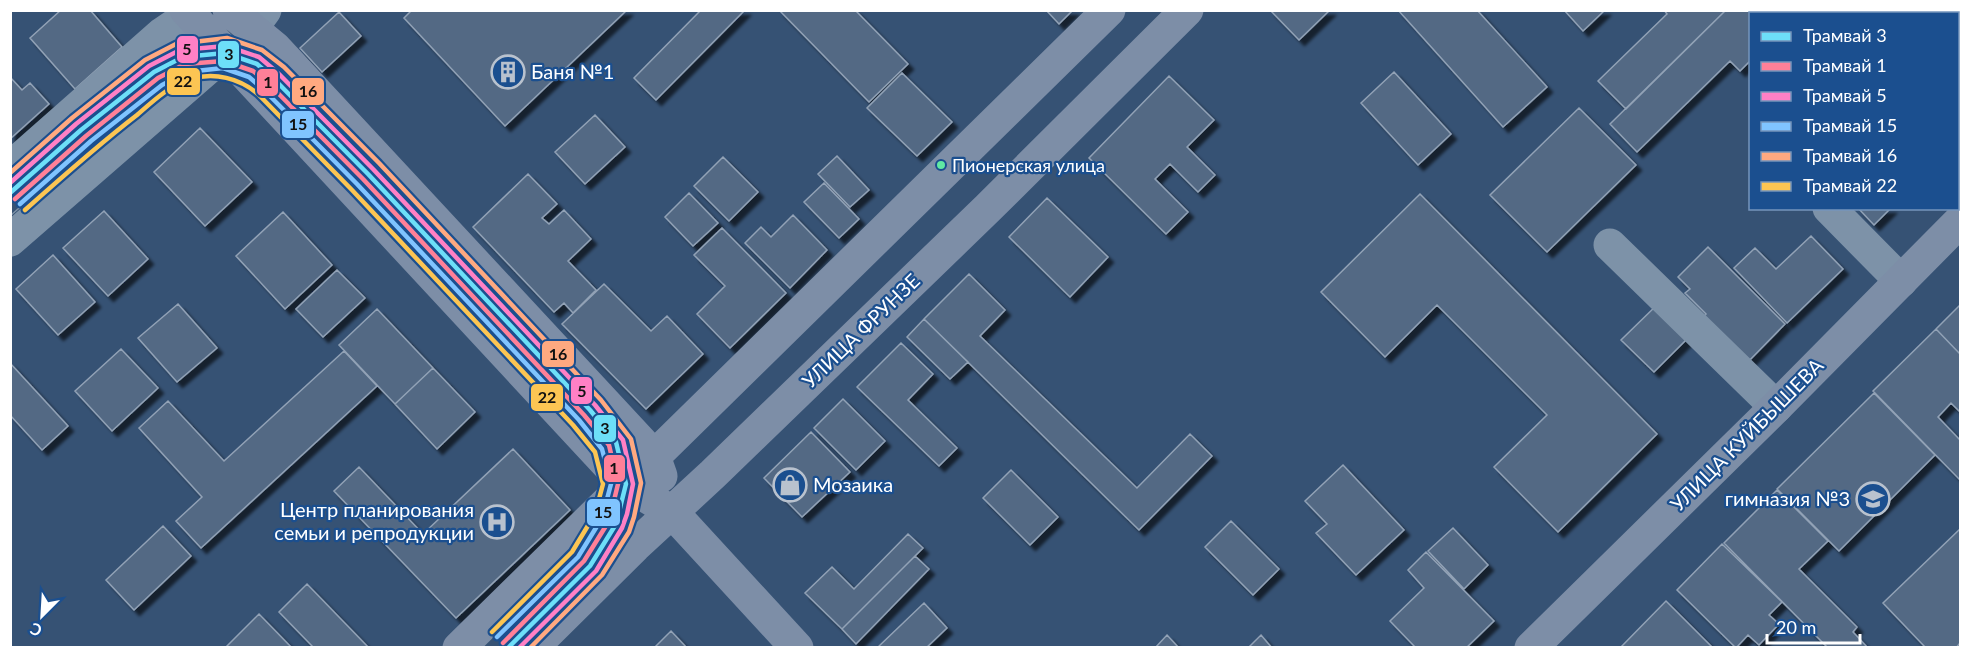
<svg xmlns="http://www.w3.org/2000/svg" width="1971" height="658" font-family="Lato,sans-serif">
	<defs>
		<filter id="shadow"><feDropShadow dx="5.5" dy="5.5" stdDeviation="1.5" flood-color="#0009"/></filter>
	</defs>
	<rect width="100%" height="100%" fill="#365274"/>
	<!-- building -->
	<path fill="#526984" stroke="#92a2b6" stroke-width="1.5" filter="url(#shadow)" d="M61 10H90L122 47 75 89 30 38Z
		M412 10H627L505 126 404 18Z
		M701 10H745L656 100 634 78Z
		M779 10H855L908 64 869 102Z
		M1046 10H1073L1059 24Z
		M1270 10H1330L1299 40Z
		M1398 10H1477L1547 87 1503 127Z
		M1564 10H1605L1583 31Z
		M1664 10H1726L1626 109 1598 81 1667 14Z
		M1726 10H1760L1763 14H1750V61L1740 71 1730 61 1637 152 1610 124Z
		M339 12 361 36 322 72 300 48Z
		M1394 72 1451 134 1418 165 1361 103Z
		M902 73 952 122 917 156 867 108Z
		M1169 76 1214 120 1187 147 1215 175 1198 192 1170 164 1155 179 1188 212 1166 234 1089 158Z
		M10 77 22 90 30 83 49 104 10 139Z
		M1579 108 1636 165 1547 252 1490 195Z
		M595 115 625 147 585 184 555 152Z
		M200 128 252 182 205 226 154 172Z
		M837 156 869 190 850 207 818 174Z
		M723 157 758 192 729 221 694 186Z
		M528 174 557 204 542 218 549 224 564 210 591 239 568 261 596 290 573 313 564 303 554 312 473 227Z
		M824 183 859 219 839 238 804 202Z
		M689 193 718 223 693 246 665 217Z
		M1420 194 1657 434 1558 532 1494 467 1547 415 1437 305 1385 357 1321 292Z
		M1047 198 1108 257 1070 297 1009 237Z
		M1858 208H1891L1874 225Z
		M104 211 148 259 108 296 63 248Z
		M283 212 332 265 285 309 236 256Z
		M793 215 827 250 790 288 745 243 761 227 771 237Z
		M722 228 786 293 730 348 697 314 725 286 694 255Z
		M1811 236 1843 269 1787 323 1734 268 1755 248 1776 269Z
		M1708 247 1785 324 1744 366 1699 321 1706 314 1685 293 1690 289 1678 277Z
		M53 255 95 302 58 335 16 289Z
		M337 270 365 298 323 337 296 309Z
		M969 274 1005 310 980 336 1137 488 1190 434 1212 456 1139 530 924 319Z
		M604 284 651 331 667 316 703 354 646 409 562 324Z
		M1661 301 1693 333 1654 372 1621 340Z
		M178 304 217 348 177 382 138 338Z
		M1960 305V354L1936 329Z
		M377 309 433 368 395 404 339 345Z
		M924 319 968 362 950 379 907 337Z
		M1936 329 1960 354V412L1951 403 1938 417 1960 440V480L1873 391Z
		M901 343 933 374 908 400 957 448 939 466 857 387Z
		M121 349 158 388 112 431 75 391Z
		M344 351 377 386 201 548 176 521 202 497 139 428 168 401 224 461Z
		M10 363 68 426 42 450 10 415Z
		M433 368 475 412 437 449 395 404Z
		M1874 393 1935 455 1839 551 1777 489Z
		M843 399 885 441 856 470 814 428Z
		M811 432 850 472 802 517 764 478Z
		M513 449 570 510 456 618 334 491 359 467 423 534Z
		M1343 465 1404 530 1356 575 1316 533 1327 524 1305 501Z
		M1011 470 1058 517 1030 545 983 498Z
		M1777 490 1828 541 1799 569 1857 627 1853 632 1868 648H1828L1724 543Z
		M1231 521 1279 569 1253 595 1205 547Z
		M163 526 191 556 134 610 106 580Z
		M1453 528 1488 565 1464 589 1428 551Z
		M1960 529V643L1956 648H1926L1883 603Z
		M908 534 923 548 842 629 805 593 832 567 854 589Z
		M1722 544 1782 602 1769 615 1779 624 1759 645 1748 635 1736 648 1677 590Z
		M1426 552 1494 621 1466 648H1416L1390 621 1424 588 1408 570Z
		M915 556 929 569 856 644 842 629Z
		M307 584 369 648H314L279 612Z
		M1666 601 1713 648H1620Z
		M924 603 947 628 926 648H877Z
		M259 614 292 648H225Z
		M671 631 687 648H654Z
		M1167 635 1179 648H1155Z
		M1261 635 1272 648H1248Z"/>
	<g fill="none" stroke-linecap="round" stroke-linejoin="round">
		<!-- minor -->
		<path stroke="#7d92a8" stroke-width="33" d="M252 28 265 10
			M10 168 162 34 190 15
			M1829 208 1901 281
			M10 240 225 53
			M1610 245 1776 407"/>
		<!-- major -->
		<path stroke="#7d8ea7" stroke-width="33" d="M186 10 626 484 672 512 797 648
			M229 10 275 48 654 456 661 476
			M1856 10 1859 14
			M1958 115 1960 118
			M459 648 1109 10
			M532 648 635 546 713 474 988 208 1187 10
			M1531 648 1776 407 1960 221"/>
		<!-- tram -->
		<path stroke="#7e92a7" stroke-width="1.5" d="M10 216 43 187 81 130"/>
		<defs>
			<path id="tram-1" d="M10 193 81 130 154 72 183 57 225 53 257 64 273 78 368 174 590 410 616 442 626 484 616 524 590 566 508 648"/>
			<path id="tram-2" d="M15 199 86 136 158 78 185 64 224 61 253 71 268 83 363 179 584 415 609 445 618 484 609 521 584 561 503 643"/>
			<path id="tram-3" d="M10 183 76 124 149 66 180 50 226 46 259 57 278 73 373 169 595 405 623 440 633 484 627 514 622 528 596 571 519 648"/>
			<path id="tram-4" d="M20 204 91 141 162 85 187 72 223 68 249 77 263 89 357 184 579 420 602 449 611 484 602 518 578 557 497 637"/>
			<path id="tram-5" d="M10 173 72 118 145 60 176 44 227 38 262 50 284 67 379 163 601 400 631 439 641 483 634 517 629 532 602 575 530 648"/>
			<path id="tram-6" d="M25 210C62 177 98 145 137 115 152 102 170 85 190 79 215 72 239 78 258 94L352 190 573 425 595 452 603 484 595 514 572 552 492 632"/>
		</defs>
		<!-- tram-1 casing -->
		<use href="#tram-1" stroke="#1b4f8f" stroke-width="9"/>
		<!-- tram-2 casing -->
		<use href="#tram-2" stroke="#1b4f8f" stroke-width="9"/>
		<!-- tram-3 casing -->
		<use href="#tram-3" stroke="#1b4f8f" stroke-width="9"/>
		<!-- tram-4 casing -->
		<use href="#tram-4" stroke="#1b4f8f" stroke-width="9"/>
		<!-- tram-5 casing -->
		<use href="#tram-5" stroke="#1b4f8f" stroke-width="9"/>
		<!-- tram-6 casing -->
		<use href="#tram-6" stroke="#1b4f8f" stroke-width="9"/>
		<!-- tram-1 -->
		<use href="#tram-1" stroke="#6ddff8" stroke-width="4.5"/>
		<!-- tram-2 -->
		<use href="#tram-2" stroke="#ff8098" stroke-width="4.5"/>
		<!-- tram-3 -->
		<use href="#tram-3" stroke="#ff80c5" stroke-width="4.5"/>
		<!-- tram-4 -->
		<use href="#tram-4" stroke="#80c4ff" stroke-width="4.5"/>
		<!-- tram-5 -->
		<use href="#tram-5" stroke="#ffa980" stroke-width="4.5"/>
		<!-- tram-6 -->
		<use href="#tram-6" stroke="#fcc553" stroke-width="4.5"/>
	</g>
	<!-- icons -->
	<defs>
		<symbol id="building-ring" viewBox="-11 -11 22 22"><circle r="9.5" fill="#1b4f8f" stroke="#b9c2ce" stroke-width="1.5"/><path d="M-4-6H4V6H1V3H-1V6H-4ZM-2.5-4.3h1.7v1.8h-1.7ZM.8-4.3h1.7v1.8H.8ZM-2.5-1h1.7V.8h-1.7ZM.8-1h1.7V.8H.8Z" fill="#b9c2ce"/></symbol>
		<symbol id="shop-ring" viewBox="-11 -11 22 22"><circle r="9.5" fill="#1b4f8f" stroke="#b9c2ce" stroke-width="1.5"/><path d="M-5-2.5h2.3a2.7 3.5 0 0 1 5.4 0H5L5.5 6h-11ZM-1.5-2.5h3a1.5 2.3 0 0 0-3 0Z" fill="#b9c2ce"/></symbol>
		<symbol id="school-ring" viewBox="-11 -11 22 22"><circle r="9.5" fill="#1b4f8f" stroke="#b9c2ce" stroke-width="1.5"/><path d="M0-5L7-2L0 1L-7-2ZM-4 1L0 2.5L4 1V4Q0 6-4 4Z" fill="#b9c2ce"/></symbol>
		<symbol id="hospital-ring" viewBox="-11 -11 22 22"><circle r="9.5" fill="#1b4f8f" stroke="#b9c2ce" stroke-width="1.5"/><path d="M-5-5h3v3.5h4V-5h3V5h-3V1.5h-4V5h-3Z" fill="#b9c2ce"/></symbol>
	</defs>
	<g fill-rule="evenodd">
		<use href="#building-ring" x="489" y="53" width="38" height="38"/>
		<use href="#shop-ring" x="771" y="466" width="38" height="38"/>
		<use href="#school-ring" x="1854" y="480" width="38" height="38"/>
		<use href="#hospital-ring" x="478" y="503" width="38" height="38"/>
	</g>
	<!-- markers -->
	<circle fill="#60e9a3" stroke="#1b4f8f" stroke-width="2" cx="941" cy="165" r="5"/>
	<g text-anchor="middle" stroke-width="4.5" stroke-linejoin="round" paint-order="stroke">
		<!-- bus labels -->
		<g font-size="18" fill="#fff" stroke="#1b4f8f" text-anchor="start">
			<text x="952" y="172">Пионерская улица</text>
		</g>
		<!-- poi labels -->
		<g font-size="20" fill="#fff" stroke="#1b4f8f" text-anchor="start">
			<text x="531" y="79">Баня №1</text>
			<text x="813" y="492">Мозаика</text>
			<text x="1850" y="506" text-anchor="end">гимназия №3</text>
			<text x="474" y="517" text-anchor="end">Центр планирования<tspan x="474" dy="23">семьи и репродукции</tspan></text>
		</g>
		<!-- street labels -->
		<g font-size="20" fill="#fff" stroke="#1b4f8f">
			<text transform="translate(861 331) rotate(-44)" y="7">УЛИЦА ФРУНЗЕ</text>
			<text transform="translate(1747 435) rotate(-45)" y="7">УЛИЦА КУЙБЫШЕВА</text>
		</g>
	</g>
	<g stroke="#1b4f8f" stroke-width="2">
		<rect x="176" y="35" width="23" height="29" rx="6" fill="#ff80c5"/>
		<rect x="217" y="40" width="23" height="29" rx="6" fill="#6ddff8"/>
		<rect x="166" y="67" width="35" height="29" rx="6" fill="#fcc553"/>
		<rect x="256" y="68" width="23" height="29" rx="6" fill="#ff8098"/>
		<rect x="291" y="77" width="34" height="29" rx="6" fill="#ffa980"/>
		<rect x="281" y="110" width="34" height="29" rx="6" fill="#80c4ff"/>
		<rect x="541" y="340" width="34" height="28" rx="6" fill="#ffa980"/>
		<rect x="570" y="376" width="23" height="29" rx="6" fill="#ff80c5"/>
		<rect x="530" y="383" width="34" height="29" rx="6" fill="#fcc553"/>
		<rect x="593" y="414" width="24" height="29" rx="6" fill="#6ddff8"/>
		<rect x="603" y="454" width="23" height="29" rx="6" fill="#ff8098"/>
		<rect x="586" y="498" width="35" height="29" rx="6" fill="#80c4ff"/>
	</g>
	<g font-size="16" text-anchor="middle" font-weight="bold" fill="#111">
		<text x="187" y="55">5</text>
		<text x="229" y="60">3</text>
		<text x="183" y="87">22</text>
		<text x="268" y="88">1</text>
		<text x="308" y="97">16</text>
		<text x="298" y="130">15</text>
		<text x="558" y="360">16</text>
		<text x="582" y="397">5</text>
		<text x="547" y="403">22</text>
		<text x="605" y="434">3</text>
		<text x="614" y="474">1</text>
		<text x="603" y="518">15</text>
	</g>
	<!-- border -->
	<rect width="1971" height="658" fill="none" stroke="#ffffff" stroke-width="24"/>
	<!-- legend -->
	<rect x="1749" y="12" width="210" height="198" fill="#1b4f8f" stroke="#7695bc" stroke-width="1.5"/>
	<rect x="1761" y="32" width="30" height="9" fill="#6ddff8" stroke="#7695bc" stroke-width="1.5"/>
	<text x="1803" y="42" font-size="18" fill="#ffffff">Трамвай 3</text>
	<rect x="1761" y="62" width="30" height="9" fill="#ff8098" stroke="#7695bc" stroke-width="1.5"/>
	<text x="1803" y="72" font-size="18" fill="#ffffff">Трамвай 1</text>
	<rect x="1761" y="92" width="30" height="9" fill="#ff80c5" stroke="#7695bc" stroke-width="1.5"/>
	<text x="1803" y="102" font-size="18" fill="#ffffff">Трамвай 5</text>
	<rect x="1761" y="122" width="30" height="9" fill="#80c4ff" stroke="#7695bc" stroke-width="1.5"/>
	<text x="1803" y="132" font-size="18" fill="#ffffff">Трамвай 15</text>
	<rect x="1761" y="152" width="30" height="9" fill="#ffa980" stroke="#7695bc" stroke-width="1.5"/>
	<text x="1803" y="162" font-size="18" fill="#ffffff">Трамвай 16</text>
	<rect x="1761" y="182" width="30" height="9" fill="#fcc553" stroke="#7695bc" stroke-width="1.5"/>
	<text x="1803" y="192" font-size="18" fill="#ffffff">Трамвай 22</text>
	<!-- north arrow -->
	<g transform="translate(42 616) rotate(204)" stroke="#1b4f8f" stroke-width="4.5" paint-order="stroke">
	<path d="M0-4.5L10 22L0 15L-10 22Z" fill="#ffffff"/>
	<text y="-9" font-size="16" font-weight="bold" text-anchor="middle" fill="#ffffff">С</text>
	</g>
	<!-- scale -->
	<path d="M1767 634v9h93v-9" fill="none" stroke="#ffffff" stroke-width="3"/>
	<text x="1776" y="634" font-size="18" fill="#ffffff" stroke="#1b4f8f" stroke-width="4.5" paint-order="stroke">20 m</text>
</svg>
